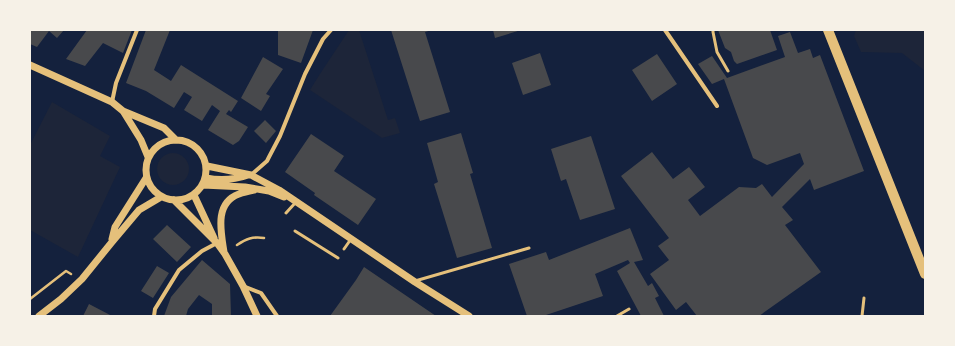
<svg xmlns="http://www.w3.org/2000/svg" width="955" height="346" font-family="Commissioner,sans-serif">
	<rect width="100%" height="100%" fill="#14213d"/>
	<!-- green -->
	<path fill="#1d2539" d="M349 30H359L388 120 395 118 400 133 382 138 310 90 318 77Z
		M856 30H925V71L902 53 861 52 854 36Z
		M52 102 110 136 100 156 120 167 78 257 30 230V145Z
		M157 169a16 16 0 1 1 32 0a16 16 0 1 1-32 0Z"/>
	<!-- building -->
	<path fill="#48494c" d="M30 30H64L57 38 49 31 37 47 30 44Z
		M87 30H132L123 53 103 43 85 66 66 59Z
		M146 30H170L154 70 171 81 181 65 238 101 231 112 229 110 226 114 248 127 239 141 233 145 208 130 220 111 212 105 202 121 184 110 192 97 184 92 174 108 146 91 126 83Z
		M278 30H313L301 63 278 55Z
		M391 30H432L425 32 450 112 420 121Z
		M493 30H521L495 38Z
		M718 30H770L777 50 737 64 734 61 731 52 725 48Z
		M790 32 798 53 810 49 813 58 820 55 864 171 814 190 810 179 782 207 793 220 785 225 821 272 759 316H697L686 302 676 310 650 274 669 260 658 246 669 238 621 176 652 152 673 179 689 167 705 187 688 200 700 216 739 187 756 188 762 184 772 197 804 164 800 153 767 165 753 158 724 79 712 84 698 64 712 56 727 78 785 57 778 36Z
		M540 53 551 85 523 95 512 63Z
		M657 54 677 84 652 101 632 70Z
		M263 57 283 69 266 94 270 96 261 111 241 98Z
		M265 120 276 131 266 143 254 131Z
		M461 133 473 173 470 174 492 248 457 258 434 184 438 182 427 143Z
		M311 134 344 156 334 171 376 199 358 225 314 195 315 193 285 172Z
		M591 136 615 209 580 220 566 179 561 181 551 149Z
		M167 225 191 247 177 262 153 239Z
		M630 228 643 260 634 262 648 286 652 283 659 296 655 298 664 316H641L617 271 630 263 628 260 595 274 603 296 543 316H527L509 264 546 252 549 260Z
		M202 260 230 284 231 316H212V304L199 295 188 309 186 316H164L171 297Z
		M157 266 169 273 153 298 141 291Z
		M364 267 436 316H330L356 280Z
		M89 304 112 316H83Z"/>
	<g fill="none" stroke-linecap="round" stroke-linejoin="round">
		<!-- path -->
		<path stroke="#e5c07b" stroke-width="2.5" d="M237 245C246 239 253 236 264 238
			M30 299 66 271 71 274"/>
		<!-- service -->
		<path stroke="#e5c07b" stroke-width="3" d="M713 30V32L717 52 728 71
			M286 213 296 202
			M295 231 338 258
			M344 249 351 239
			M415 281 529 248
			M617 316 629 309
			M862 316 864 298"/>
		<!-- minor -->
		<path stroke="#e5c07b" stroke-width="4" d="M665 30 717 106
			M112 102 116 83 137 30
			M251 175 267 161 269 157 280 136 305 74 323 39 331 30
			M243 286 261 293 277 316
			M154 316 155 309 179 270 202 251 217 243"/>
		<!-- tertiary -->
		<path stroke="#e5c07b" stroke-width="7" d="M30 65 112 102 123 111 141 140 148 157
			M123 111 164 128 176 140
			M146 170a30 30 0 1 1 60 0a30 30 0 1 1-60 0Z
			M207 166 251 175 279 190 415 282 469 316
			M206 178C221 181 234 180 248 175
			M203 185 245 187 269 191 284 197
			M194 195 214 238
			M174 200 217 243 225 254 243 286 257 316
			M112 239 115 227 146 178
			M224 252C221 232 214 203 239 194 244 192 249 191 254 190
			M39 316 61 299 82 279 112 242 139 210 161 197"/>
		<!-- primary -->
		<path stroke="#e5c07b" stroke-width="10" d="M828 30 925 274"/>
	</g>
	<!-- border -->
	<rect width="955" height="346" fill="none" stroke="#f6f1e7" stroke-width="62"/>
</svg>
